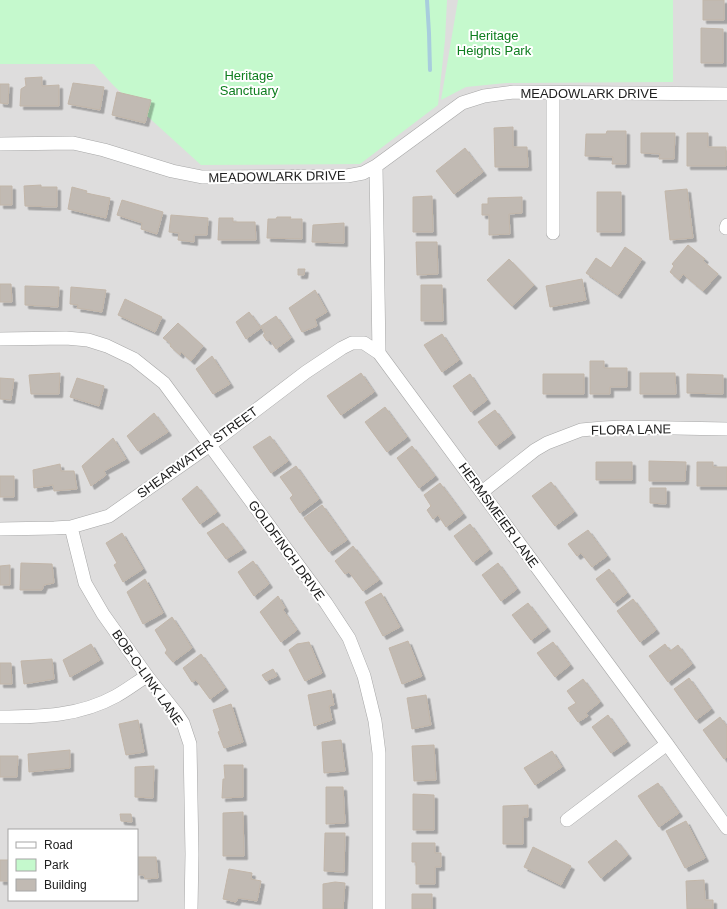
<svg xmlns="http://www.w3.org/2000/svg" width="727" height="909" font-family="Arial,sans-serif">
	<defs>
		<filter id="shadow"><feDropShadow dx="3.5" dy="3.5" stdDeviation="0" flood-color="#0004"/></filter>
	</defs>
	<rect width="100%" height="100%" fill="#f0eee7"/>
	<!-- residential -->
	<path fill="#dedddd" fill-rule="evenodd" d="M0 0H727V909H0ZM9 830H137V900H9Z"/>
	<!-- park -->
	<path fill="#c5f9cd" d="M0 0H447L445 40 438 105 360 164 201 165 114 86 94 64H0Z
		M458 0H673V82L506 83 466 87 441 100Z"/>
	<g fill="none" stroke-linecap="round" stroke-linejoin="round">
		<!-- stream -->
		<path stroke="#a8cddd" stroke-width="4" d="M427 0 429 33 430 70"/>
	</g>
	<!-- building -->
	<path fill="#c1bab3" stroke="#c2b6a9" filter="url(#shadow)" d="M703 0H724V20H703Z
		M701 28 723 29V63H701Z
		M42 77V86L59 85V106H20L21 89 26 86 25 78Z
		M73 83 104 87 100 110 68 104Z
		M0 84H9L8 104 0 103Z
		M117 92 151 100 145 123 112 115Z
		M513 127V147H527L528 167H495L494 128Z
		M607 131H626V164H612L613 157 585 156 586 134H606Z
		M641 133H675L674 159H659L660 154 641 153Z
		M687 133H708V147H726V166H687Z
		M465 148 483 172 454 194 436 171Z
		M41 185V187H57V207L25 206 24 186Z
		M0 186H12V205H0Z
		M72 187 87 191 86 193 110 198 106 218 68 209Z
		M687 189 693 238 670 240 665 191Z
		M597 192H621V232H597Z
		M432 196 433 232H413V197Z
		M522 197V213L509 214 510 234 489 235V215H482V204H488V198Z
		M122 200 163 212 157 234 141 229 142 223 117 215Z
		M171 215 208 218 207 235H194V242L178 240 179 233 169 232Z
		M277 217H291L290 219H302V239L267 238 268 219H276Z
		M219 218H233V222H255L256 240H218Z
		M344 223V243L312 242 313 225Z
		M416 242H437L438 274 417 275Z
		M688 245 705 259 703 261 718 274 703 291 683 274 679 280 670 272 674 266 672 264Z
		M625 247 642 259 618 295 586 273 596 258 611 268Z
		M509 259 534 285 512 306 487 280Z
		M298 269H305L304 275H298Z
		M582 279 586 300 550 307 546 286Z
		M0 284H11L12 302H0Z
		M421 285H442L443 321H421Z
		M25 286 59 287 58 307 25 305Z
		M71 287 106 290 102 312 77 308 78 305 70 304Z
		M315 290 327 312 315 319 317 326 302 332 289 308Z
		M125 299 162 317 155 332 118 315Z
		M249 312 261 328 246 339 236 322Z
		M276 316 291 338 276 349 270 340 267 341 263 335 265 334 261 326Z
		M178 323 203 346 191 361 181 352 180 355 170 346 171 344 163 338Z
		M442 334 459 360 442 372 424 345Z
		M212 356 230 384 213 394 196 369Z
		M590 361H604V368H627V387H610V394H590Z
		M60 373 59 394H31L29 375Z
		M361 373 374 392 341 415 327 396Z
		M640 373H675L676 394H640Z
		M470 374 487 400 471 412 453 386Z
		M543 374H584V394H543Z
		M687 374 723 375V394L687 393Z
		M0 378 14 379 11 400 0 399Z
		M77 378 104 386 99 406 70 397Z
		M385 407 407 437 387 452 365 422Z
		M495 410 512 434 496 446 478 422Z
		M154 413 168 432 138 451 127 436Z
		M270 436 288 461 271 473 253 447Z
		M113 438 126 459 104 471 106 475 91 486 82 466Z
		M412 446 435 476 419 488 397 458Z
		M649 461 686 462 685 481H649Z
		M596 462H632V480H596Z
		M697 462H713V467H727V486H697Z
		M60 464 61 471H74L77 489 54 491 53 485 34 488 33 470Z
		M296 466 319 499 300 513 290 498 293 495 280 477Z
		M0 476H14V497H0Z
		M551 482 574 512 555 526 532 496Z
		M440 483 463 514 446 527 438 515 433 519 427 510 431 506 424 495Z
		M197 486 217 512 200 524 182 499Z
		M650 488H666V504L650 503Z
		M322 505 347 540 329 552 304 518Z
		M223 523 243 549 226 559 207 533Z
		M470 524 489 550 473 562 454 536Z
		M588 530 607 556 592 567 581 553 577 556 568 544Z
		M122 533 143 569 123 582 114 565 117 563 106 543Z
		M353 546 379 580 363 591 349 572 345 574 335 561Z
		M253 561 269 584 254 596 238 572Z
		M21 563 52 564 54 583 44 585 42 590H20Z
		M498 563 517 589 501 601 482 575Z
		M10 565V585H0V566Z
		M609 569 627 593 614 603 596 579Z
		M145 579 163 613 143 624 127 592Z
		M381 593 400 627 383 636 365 602Z
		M278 596 285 608 283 610 297 630 281 642 260 612Z
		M633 599 656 630 640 642 617 611Z
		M528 603 547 628 531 640 512 615Z
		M172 617 192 648 173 662 165 653 167 650 155 630Z
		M408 641 422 676 402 684 389 648Z
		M309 642 322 673 305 681 289 650 297 644Z
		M553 642 570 665 555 677 537 653Z
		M91 644 100 660 70 677 63 660Z
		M665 644 670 651 678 645 692 664 668 682 649 656Z
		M201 654 225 688 210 699 196 680 192 682 183 668Z
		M52 659 54 679 24 684 21 661Z
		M0 663H11L12 684H0Z
		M273 669 277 676 266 681 262 675Z
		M689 678 711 709 696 720 674 689Z
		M583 679 600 702 586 713 588 716 578 722 568 708 576 703 567 691Z
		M331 690 334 705 329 706 332 720 314 726 308 695Z
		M426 695 431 725 412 729 407 698Z
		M231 704 243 742 224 748 218 732 220 731 213 710Z
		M608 715 627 742 611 753 592 727Z
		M720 717 727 727V757L724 759 703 730Z
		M138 720 144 752 126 755 119 724Z
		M341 740 345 771 324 773 322 742Z
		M434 745 436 780 414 781 412 746Z
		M70 750V768L29 772 28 754Z
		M552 751 562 767 535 785 524 768Z
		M0 756H18L17 777H0Z
		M224 765H243V797L222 798 223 779H225Z
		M154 766 153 798 135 797V767Z
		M658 783 679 813 659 827 638 796Z
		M326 787H343L345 823 326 824Z
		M413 794 434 795V830H413Z
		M528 805V817H523V844H503V806Z
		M243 812 244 856H223V813Z
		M120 814H131L132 822 121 821Z
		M686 821 705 858 685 868 666 831Z
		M325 833H345L344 872 324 871Z
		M616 840 628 855 601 878 588 862Z
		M412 843H435V853H441V867H435V884H416V862H412Z
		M533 847 571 866 561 885 524 867Z
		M137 857H156L158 878 145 879 144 875H137Z
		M0 860H9V881H0Z
		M229 869 252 873 251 879 261 881 257 901 238 898 236 902 223 899Z
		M704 880 705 900H713V909H687L686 881Z
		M335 882 345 883 343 909H323V884Z
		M412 894H432V909H412Z"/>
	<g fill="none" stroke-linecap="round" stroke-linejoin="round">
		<defs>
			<path id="minor" d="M553 93V233
				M0 144 73 143 104 150 172 171 202 177 347 176 363 173 376 166 462 103 484 96 514 92 727 94
				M376 166 379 353 667 744 727 828
				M726 228 727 225
				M0 339 66 338 88 340 107 346 134 359 164 383 326 603 349 638 364 676 375 721 379 753V909
				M482 492 535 450 547 443 581 430 603 428 623 427 727 429
				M71 527 85 583 103 614 147 676 177 714 183 723 190 744 192 854 191 909
				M0 529 54 528 71 527 109 516 210 445 306 372 342 348 352 343H364L379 353
				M0 717C41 717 80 716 116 696 127 690 137 682 147 676
				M567 820 667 744"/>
		</defs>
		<!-- minor casing -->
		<use href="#minor" stroke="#a7a7a7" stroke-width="14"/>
		<!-- minor -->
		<use href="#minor" stroke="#fff" stroke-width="13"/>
	</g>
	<g text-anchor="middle" stroke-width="4" stroke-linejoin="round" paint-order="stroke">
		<!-- park labels -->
		<g font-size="13" fill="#0e7e1f" stroke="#fff">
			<text x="494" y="40">Heritage<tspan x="494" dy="15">Heights Park</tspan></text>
			<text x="249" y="80">Heritage<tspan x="249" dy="15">Sanctuary</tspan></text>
		</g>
		<!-- street labels -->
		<g font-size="13" fill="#202020" stroke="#fff">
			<text x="589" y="98">MEADOWLARK DRIVE</text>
			<text transform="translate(277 176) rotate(-1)" y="5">MEADOWLARK DRIVE</text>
			<text transform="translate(631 429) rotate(-1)" y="5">FLORA LANE</text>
			<text transform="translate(197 452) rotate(-36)" y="5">SHEARWATER STREET</text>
			<text transform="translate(499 515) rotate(54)" y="5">HERMSMEIER LANE</text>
			<text transform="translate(287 550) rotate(54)" y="5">GOLDFINCH DRIVE</text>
			<text transform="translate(148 677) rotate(55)" y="5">BOB-O-LINK LANE</text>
		</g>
	</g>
	<!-- legend -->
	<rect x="8" y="829" width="130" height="72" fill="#ffffff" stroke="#a6a6a6"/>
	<rect x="16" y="842" width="20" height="6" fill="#ffffff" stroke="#a6a6a6"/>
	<text x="44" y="849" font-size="12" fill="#202020">Road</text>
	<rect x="16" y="859" width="20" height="12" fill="#c5f9cd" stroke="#a6a6a6"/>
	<text x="44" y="869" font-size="12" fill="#202020">Park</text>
	<rect x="16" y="879" width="20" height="12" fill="#c1bab3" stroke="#a6a6a6"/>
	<text x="44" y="889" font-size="12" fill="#202020">Building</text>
</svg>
